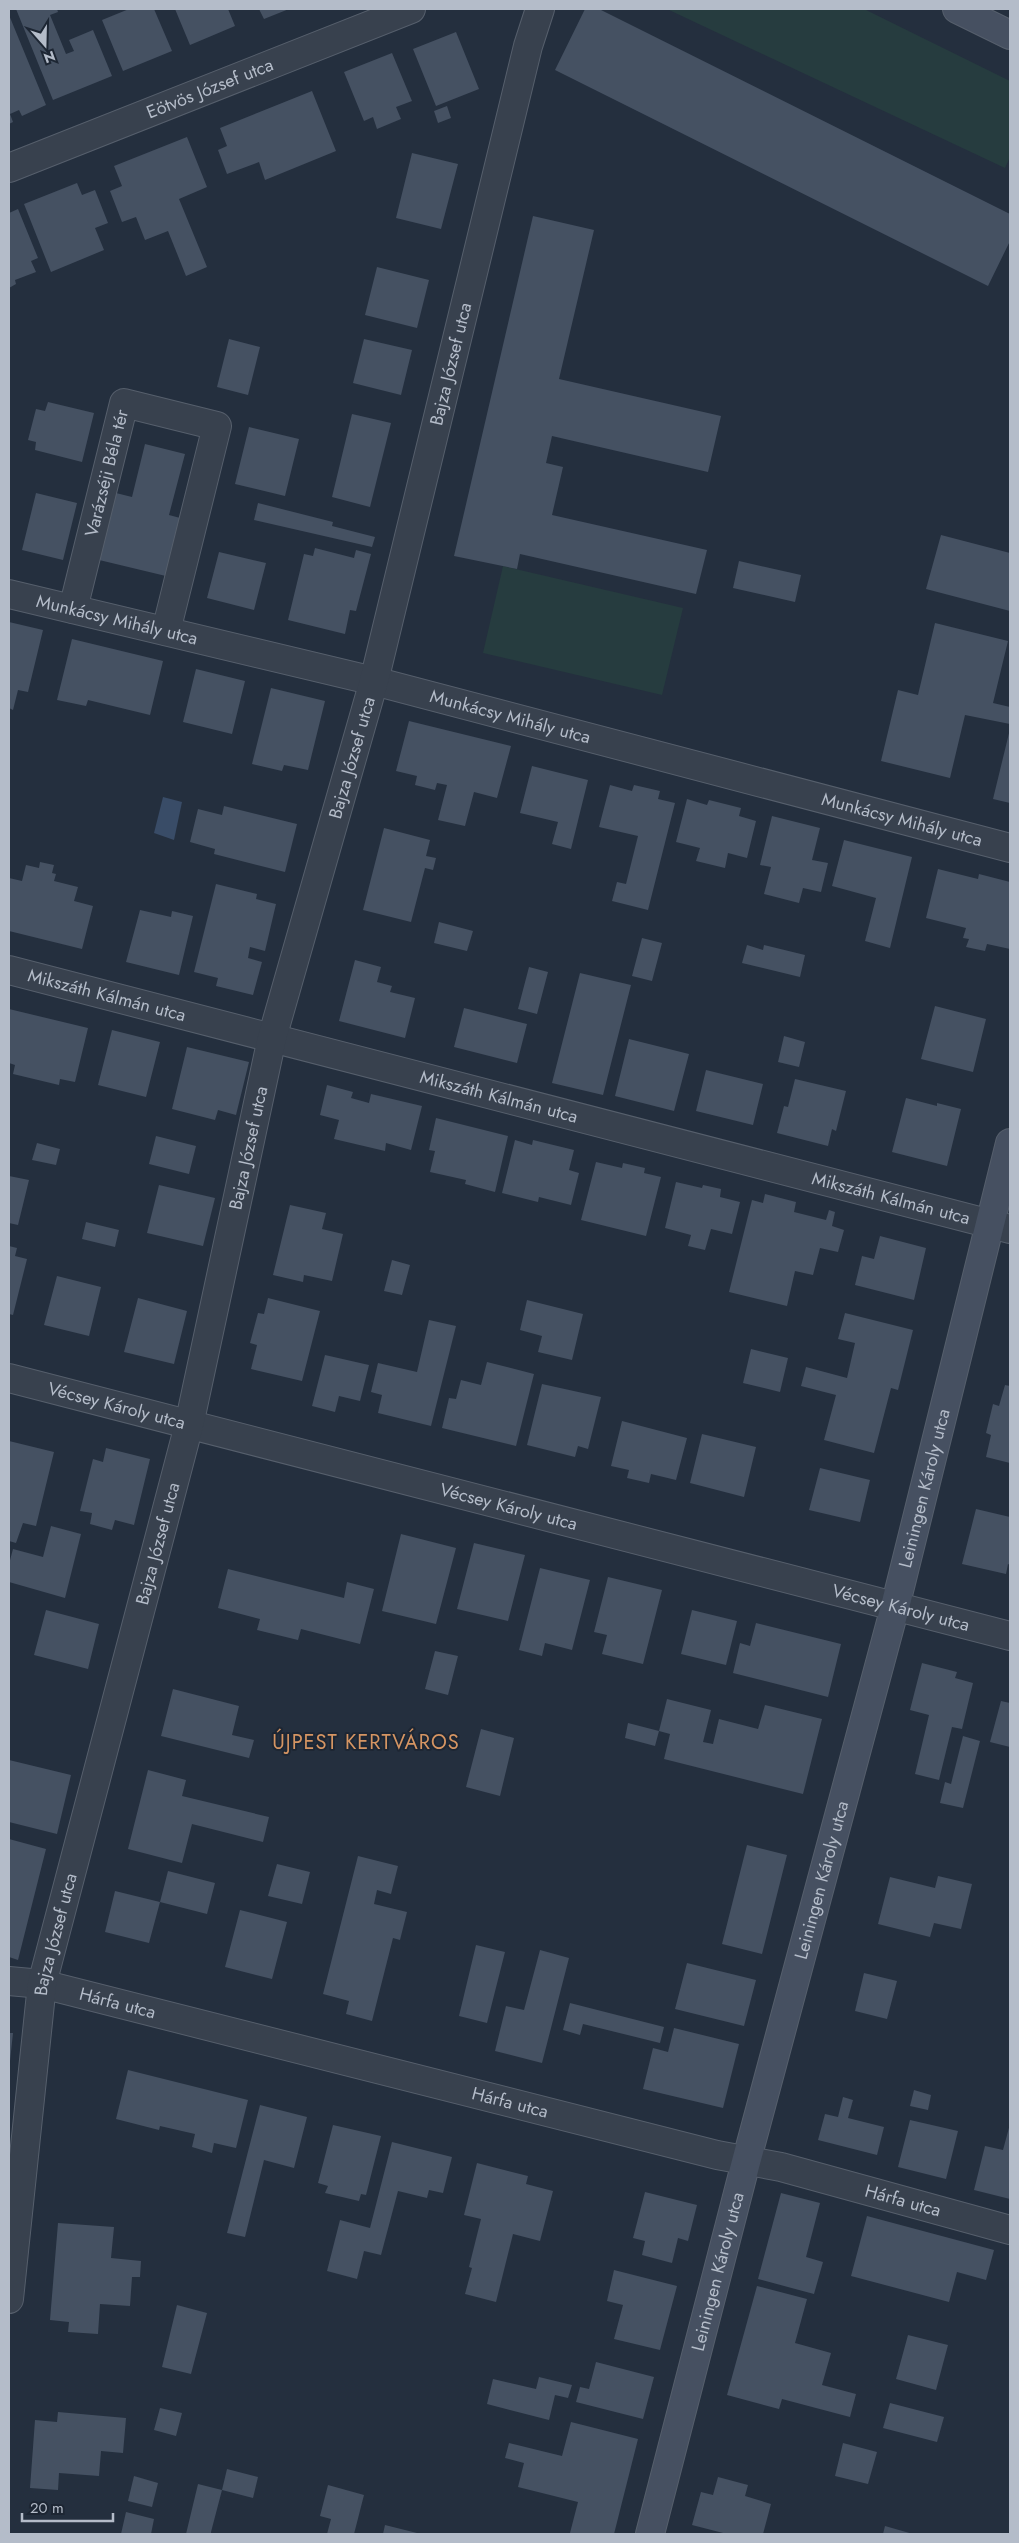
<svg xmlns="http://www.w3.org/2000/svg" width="1019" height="2543" font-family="Jost,sans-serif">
	<rect width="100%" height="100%" fill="#242f3e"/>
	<!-- green -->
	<path fill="#263c3f" d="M667 9H864L1010 81V157L1005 168Z
		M503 566 683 608 662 695 483 653Z"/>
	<!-- water -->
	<path fill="#394c67" d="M163 797 182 802 174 840 154 833Z"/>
	<!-- building -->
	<path fill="#455162" d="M16 9H57L58 12 50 15 66 54 74 51 69 40 93 30 112 76 53 100Z
		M129 9H154L172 51 123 71 102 20Z
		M175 9H228L235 26 190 45Z
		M259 9H289L264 19Z
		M585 9H599L1010 214V241L988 286 555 70Z
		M9 15 46 105 22 116 19 110 10 114 13 122 9 124Z
		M456 32 479 89 436 106 413 49Z
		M392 53 412 101 396 107 401 119 377 129 373 117 364 121 344 72Z
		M312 91 336 151 265 180 259 162 227 174 218 150 227 146 220 128Z
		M447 106 451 118 438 123 434 111Z
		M187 137 207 187 179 199 207 267 186 276 168 231 145 240 136 217 122 222 110 191 122 186 114 166Z
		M412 153 458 164 441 229 396 218Z
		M77 183 82 195 95 190 108 223 95 228 104 250 51 272 24 204Z
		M18 209 38 258 31 261 36 272 15 280 16 284 9 288V213Z
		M533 216 594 230 559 379 721 416 708 472 552 436 546 463 563 467 552 515 707 550 696 594 520 554 517 569 454 556Z
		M377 267 429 280 417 328 365 315Z
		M229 339 260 347 248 395 217 387Z
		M364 339 412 350 401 395 353 383Z
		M48 402 94 413 82 462 35 450 36 442 28 440 36 409 45 411Z
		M352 414 391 423 370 507 332 497Z
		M249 427 299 439 285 496 235 484Z
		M145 444 185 454 169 515 184 519 170 577 95 559 112 492 132 497Z
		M36 493 77 503 63 560 22 550Z
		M258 503 333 522 332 526 375 537 372 547 254 520Z
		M941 535 1010 553V611L926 589Z
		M315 548 354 558 356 550 371 554 356 611 350 610 345 634 288 620 304 554 313 556Z
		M219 552 266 563 254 610 207 598Z
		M739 561 801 575 795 602 733 588Z
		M9 622 43 630 28 692 18 690 13 710 9 708Z
		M935 623 1008 641 993 703 1010 707V724L965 715 950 778 881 761 898 690 918 695Z
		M72 639 163 661 150 715 88 700 86 706 57 700Z
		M196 669 245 681 232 734 183 722Z
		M271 688 325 701 308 770 284 765 282 771 252 764Z
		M409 721 511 746 497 798 474 792 465 826 438 820 447 785 437 783 435 790 415 785 417 776 396 771Z
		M1010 729V803L993 799Z
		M532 766 588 780 571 849 552 844 558 822 520 813Z
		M610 785 632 791 634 785 660 791 658 799 675 803 648 910 612 901 617 882 626 884 638 836 599 827Z
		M687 799 707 805 709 800 741 808 739 816 756 821 747 858 728 853 725 868 696 861 700 848 676 842Z
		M224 806 297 824 285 872 214 854 215 849 190 842 198 809 222 815Z
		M772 816 820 828 812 860 828 863 821 892 803 888 799 903 764 894 771 867 760 865Z
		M384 828 430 840 426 856 436 858 433 870 425 868 411 922 363 910Z
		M844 840 912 857 890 948 865 941 876 898 832 886Z
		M40 862 54 865 52 873 56 874 54 881 78 887 74 901 93 906 82 949 9 931V878L22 881 26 865 39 868Z
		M938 869 978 879 979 874 1010 882V949L987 944 985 951 966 947 969 939 963 938 966 928 926 918Z
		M216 884 257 894 256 899 276 904 265 951 250 947 248 958 262 962 253 995 216 986 218 978 194 972Z
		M140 910 171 917 172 911 193 916 179 975 126 962Z
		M439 922 473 931 467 951 434 943Z
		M642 938 662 943 652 981 632 976Z
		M747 945 763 950 764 945 805 955 800 977 742 963Z
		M355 960 381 967 377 982 392 986 390 992 415 998 405 1038 339 1021Z
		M529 967 548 972 537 1014 518 1009Z
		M580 973 631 985 603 1095 552 1083Z
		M935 1006 986 1019 973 1072 921 1059Z
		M464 1008 527 1024 517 1063 454 1047Z
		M9 1009 88 1028 75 1082 60 1079 59 1085 13 1074 15 1065 9 1063Z
		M112 1030 160 1042 146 1097 98 1085Z
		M784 1036 805 1042 799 1067 778 1062Z
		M629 1039 689 1054 674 1111 615 1096Z
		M187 1047 249 1062 236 1115 218 1110 215 1120 172 1109Z
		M706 1070 763 1084 753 1125 696 1111Z
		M795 1079 846 1091 836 1131 832 1129 828 1146 777 1133 784 1106 788 1107Z
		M327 1085 353 1092 351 1098 369 1103 371 1094 422 1106 411 1150 386 1143 385 1151 334 1139 339 1120 320 1115Z
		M906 1098 937 1106V1103L961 1109 947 1166 892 1152Z
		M436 1118 508 1136 495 1192 465 1184 466 1180 430 1172 435 1151 429 1150Z
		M156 1136 196 1146 189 1174 149 1164Z
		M515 1140 532 1145 533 1140 574 1150 569 1170 579 1173 571 1205 539 1197 538 1202 502 1193Z
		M37 1143 60 1149 56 1165 32 1160Z
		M596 1162 622 1168 623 1163 645 1168 644 1173 661 1177 646 1236 581 1220Z
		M9 1176 29 1180 18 1225 9 1223Z
		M676 1182 702 1188 703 1185 721 1189 720 1197 740 1202 732 1234 711 1229 705 1250 688 1246 691 1235 665 1228Z
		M159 1185 215 1198 203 1246 147 1233Z
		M765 1194 796 1202 794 1212 826 1220 829 1210 835 1212 832 1226 844 1230 838 1252 820 1248 813 1275 795 1271 787 1306 729 1292 752 1200 763 1203Z
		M290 1205 326 1213 322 1229 343 1234 332 1281 304 1275 303 1282 273 1275Z
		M86 1222 119 1230 115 1247 82 1239Z
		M880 1236 926 1248 914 1300 855 1285 862 1256 874 1259Z
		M9 1246 17 1248 15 1256 27 1259 13 1315 9 1314Z
		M392 1260 410 1265 402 1295 384 1291Z
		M57 1276 101 1287 89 1336 44 1325Z
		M138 1298 187 1311 174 1364 124 1352Z
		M268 1298 320 1311 302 1381 251 1369 257 1345 250 1343 258 1313 264 1314Z
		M527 1300 583 1314 572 1360 538 1352 542 1336 520 1330Z
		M845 1313 913 1330 898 1390 891 1388 874 1453 824 1440 836 1395 801 1386 806 1367 847 1378 855 1343 838 1339Z
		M429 1320 456 1326 431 1426 378 1413 382 1395 371 1392 378 1363 417 1372Z
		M751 1349 788 1358 780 1392 743 1383Z
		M325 1355 369 1365 360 1401 339 1396 335 1412 312 1406Z
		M487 1362 534 1374 516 1446 442 1428 449 1398 456 1399 461 1380 481 1385Z
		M542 1384 601 1397 588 1449 578 1446 575 1457 527 1445Z
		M1005 1385 1010 1386V1463L986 1457 991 1435 986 1433 993 1404 999 1406Z
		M622 1421 687 1438 676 1480 651 1474 649 1483 627 1478 629 1470 611 1466Z
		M702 1434 756 1447 744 1497 690 1483Z
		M9 1441 54 1452 36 1526 23 1523 16 1543 9 1541Z
		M106 1448 150 1459 134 1525 115 1520 112 1530 90 1524 92 1513 80 1511 93 1459 103 1462Z
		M820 1468 870 1480 860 1522 809 1510Z
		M976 1509 1010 1517V1565L1008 1564 1006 1574 962 1564Z
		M51 1526 81 1534 65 1598 9 1582V1564L13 1549 43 1557Z
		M401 1534 456 1548 436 1624 382 1611Z
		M474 1543 525 1555 508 1621 457 1609Z
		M540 1568 590 1580 572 1650 545 1643 542 1656 519 1650Z
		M228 1569 344 1598 347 1582 374 1589 360 1644 301 1629 298 1640 257 1630 260 1619 218 1608Z
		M608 1577 662 1590 643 1664 602 1654 607 1635 594 1632Z
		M46 1610 99 1624 88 1669 34 1655Z
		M692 1610 737 1621 726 1665 681 1654Z
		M756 1623 841 1644 828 1697 733 1673 740 1643 750 1646Z
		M435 1651 458 1656 448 1695 425 1689Z
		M922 1663 957 1672 955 1678 973 1683 962 1729 952 1727 939 1780 915 1774 929 1715 910 1710Z
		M173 1689 239 1706 232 1735 254 1740 249 1758 161 1736Z
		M667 1699 711 1710 703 1742 713 1744 719 1719 758 1729 765 1705 822 1719 803 1794 664 1759 670 1734 659 1731Z
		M1001 1701 1010 1703V1747L990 1742Z
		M628 1723 659 1731 655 1746 625 1738Z
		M481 1729 514 1738 500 1796 466 1787Z
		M963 1736 980 1741 963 1808 940 1803 945 1782 951 1784Z
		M9 1760 71 1775 57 1834 9 1822Z
		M148 1770 186 1780 182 1796 269 1817 263 1842 192 1824 182 1863 128 1849Z
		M9 1839 46 1849 18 1960 9 1957Z
		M747 1845 787 1855 762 1954 722 1944Z
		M358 1856 398 1866 391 1894 377 1890 374 1904 407 1912 400 1940 393 1938 372 2021 346 2014 349 2001 323 1994Z
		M277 1864 310 1872 302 1904 268 1896Z
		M168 1871 215 1883 207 1914 160 1902Z
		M938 1876 972 1884 961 1929 934 1923 930 1937 878 1924 890 1877 935 1888Z
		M115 1891 160 1902 149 1943 105 1932Z
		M240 1910 287 1922 272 1979 225 1967Z
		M476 1945 505 1952 487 2023 459 2016Z
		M540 1950 569 1958 542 2063 495 2051 506 2006 524 2010Z
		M687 1963 756 1980 744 2026 675 2009Z
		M864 1973 897 1981 887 2019 855 2011Z
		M570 2003 664 2027 660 2043 583 2024 580 2035 563 2030Z
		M674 2028 739 2044 723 2108 643 2089 653 2048 668 2052Z
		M9 2033H13L10 2061H9Z
		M128 2070 248 2100 236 2148 214 2143 212 2153 192 2147 195 2134 160 2126 159 2130 116 2119Z
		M914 2090 931 2095 928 2110 910 2106Z
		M843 2097 853 2100 848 2118 884 2127 877 2155 818 2140 825 2114 838 2117Z
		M260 2105 307 2117 294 2168 264 2160 245 2237 227 2233Z
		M910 2120 958 2131 946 2179 898 2167Z
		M1010 2124V2199L974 2190 985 2146 1003 2150Z
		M333 2125 381 2136 366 2195 361 2194 359 2201 325 2193 328 2186 318 2183Z
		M392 2142 452 2157 443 2193 429 2190 427 2198 398 2191 381 2255 364 2251 357 2279 327 2271 340 2220 370 2228Z
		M477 2163 528 2176 526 2184 553 2191 540 2241 513 2234 496 2302 465 2294 472 2268 469 2267 481 2219 464 2215Z
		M645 2192 697 2205 688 2241 678 2238 672 2263 642 2255 645 2241 633 2238Z
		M781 2193 820 2203 806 2257 823 2262 814 2294 758 2279Z
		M867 2216 994 2250 986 2280 957 2272 949 2302 851 2276Z
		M58 2223 114 2227 111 2258 141 2261 140 2277H132L130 2306 100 2304 98 2334 68 2332 69 2322 50 2320Z
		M614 2270 677 2286 660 2350 614 2339 623 2305 607 2301Z
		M757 2286 807 2299 795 2343 831 2353 822 2385 856 2394 850 2417 782 2399 779 2409 727 2395Z
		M177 2305 207 2313 191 2374 162 2367Z
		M908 2335 948 2345 936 2390 896 2379Z
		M596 2362 654 2377 643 2419 576 2402 580 2387 589 2389Z
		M539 2377 572 2385 568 2398 555 2395 549 2420 487 2404 493 2379 536 2389Z
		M890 2403 944 2417 937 2442 883 2428Z
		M160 2408 182 2413 176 2436 154 2430Z
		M58 2412 126 2418 123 2453 101 2451 99 2476 59 2473 58 2490 30 2488 35 2420 57 2422Z
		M571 2422 638 2439 614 2534 570 2533 578 2502 518 2487 524 2463 505 2458 509 2443 562 2456Z
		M843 2443 877 2452 868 2484 835 2476Z
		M227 2469 258 2477 253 2498 222 2490Z
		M134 2476 158 2483 152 2507 128 2501Z
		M718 2477 748 2485 745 2496 771 2504 763 2534H727L692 2525 701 2492 713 2495Z
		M198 2484 222 2490 211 2532V2534H186Z
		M328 2485 364 2495 354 2534H327L331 2519 320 2516Z
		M126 2512 154 2519 151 2534H121Z
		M385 2525 421 2534H383Z
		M885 2526 913 2534H883Z"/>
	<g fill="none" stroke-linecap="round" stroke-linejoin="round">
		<defs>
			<g id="street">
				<path id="s1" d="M9 168 411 9"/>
				<path id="s2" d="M9 594 374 681 1010 848"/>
				<path id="s3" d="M73 609 124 403 217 426 166 631"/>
				<path id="s4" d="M9 970 1010 1229"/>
				<path id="s5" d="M9 1378 1010 1636"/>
				<path id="s6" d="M9 1981 42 1984 717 2155 781 2167 1010 2230"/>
				<path id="s7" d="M9 2299 42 1984 189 1425 272 1038 374 681 528 46 540 9"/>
			</g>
			<g id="secondary">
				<path d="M957 9 1010 35"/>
				<path id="s8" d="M650 2534 746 2162 895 1607 1010 1143"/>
			</g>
		</defs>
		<!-- street casing -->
		<use href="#street" stroke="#565f6c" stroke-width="30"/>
		<!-- secondary casing -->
		<use href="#secondary" stroke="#565f6c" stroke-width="30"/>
		<!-- street -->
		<use href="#street" stroke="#38414e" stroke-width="28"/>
		<!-- secondary -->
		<use href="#secondary" stroke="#465061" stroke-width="28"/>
	</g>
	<g text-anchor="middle" stroke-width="4" stroke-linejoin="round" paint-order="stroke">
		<!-- street labels -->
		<g font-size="18" fill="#b4bcc9" stroke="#1d2633">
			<text dy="6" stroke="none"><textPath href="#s1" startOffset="216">Eötvös József utca</textPath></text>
			<text dy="6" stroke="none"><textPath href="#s7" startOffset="1988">Bajza József utca</textPath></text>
			<text dy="6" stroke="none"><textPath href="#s3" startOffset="140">Varázséji Béla tér</textPath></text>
			<text dy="6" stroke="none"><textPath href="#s2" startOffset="111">Munkácsy Mihály utca</textPath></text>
			<text dy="6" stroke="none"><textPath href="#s2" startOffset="516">Munkácsy Mihály utca</textPath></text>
			<text dy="6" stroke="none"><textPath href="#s7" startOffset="1582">Bajza József utca</textPath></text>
			<text dy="6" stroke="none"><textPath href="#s2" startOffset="921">Munkácsy Mihály utca</textPath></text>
			<text dy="6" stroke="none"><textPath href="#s4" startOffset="101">Mikszáth Kálmán utca</textPath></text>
			<text dy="6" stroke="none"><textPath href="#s4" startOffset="506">Mikszáth Kálmán utca</textPath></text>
			<text dy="6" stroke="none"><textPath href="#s7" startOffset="1178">Bajza József utca</textPath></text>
			<text dy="6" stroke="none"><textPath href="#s4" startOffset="911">Mikszáth Kálmán utca</textPath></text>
			<text dy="6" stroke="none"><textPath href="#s5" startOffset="111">Vécsey Károly utca</textPath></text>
			<text dy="6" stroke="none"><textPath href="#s8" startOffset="1081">Leiningen Károly utca</textPath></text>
			<text dy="6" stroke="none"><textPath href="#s5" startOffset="516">Vécsey Károly utca</textPath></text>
			<text dy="6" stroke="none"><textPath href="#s7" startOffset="772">Bajza József utca</textPath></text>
			<text dy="6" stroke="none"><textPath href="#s5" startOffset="921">Vécsey Károly utca</textPath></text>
			<text dy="6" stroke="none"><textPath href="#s8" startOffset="676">Leiningen Károly utca</textPath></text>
			<text dy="6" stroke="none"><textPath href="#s7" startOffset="368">Bajza József utca</textPath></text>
			<text dy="6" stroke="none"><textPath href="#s6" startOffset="111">Hárfa utca</textPath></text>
			<text dy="6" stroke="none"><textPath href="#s6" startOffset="516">Hárfa utca</textPath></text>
			<text dy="6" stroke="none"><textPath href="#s6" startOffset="921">Hárfa utca</textPath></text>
			<text dy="6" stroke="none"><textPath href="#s8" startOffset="271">Leiningen Károly utca</textPath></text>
		</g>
		<!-- quarter labels -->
		<g font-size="20" letter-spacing="1" fill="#d59563" stroke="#1d2633">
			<text x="366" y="1749">ÚJPEST KERTVÁROS</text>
		</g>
	</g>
	<!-- border -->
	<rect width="1019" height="2543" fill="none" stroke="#b4bcc9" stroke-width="20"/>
	<!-- north arrow -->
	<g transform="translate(45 45) rotate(160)" stroke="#1d2633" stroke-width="4" paint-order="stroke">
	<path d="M0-4L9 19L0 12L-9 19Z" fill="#b4bcc9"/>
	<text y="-8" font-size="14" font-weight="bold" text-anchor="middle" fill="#b4bcc9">N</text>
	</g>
	<!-- scale -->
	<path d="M22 2513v8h91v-8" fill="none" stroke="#b4bcc9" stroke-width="2.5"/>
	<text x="30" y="2513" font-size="15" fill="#b4bcc9" stroke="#1d2633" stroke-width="4" paint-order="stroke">20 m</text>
</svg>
